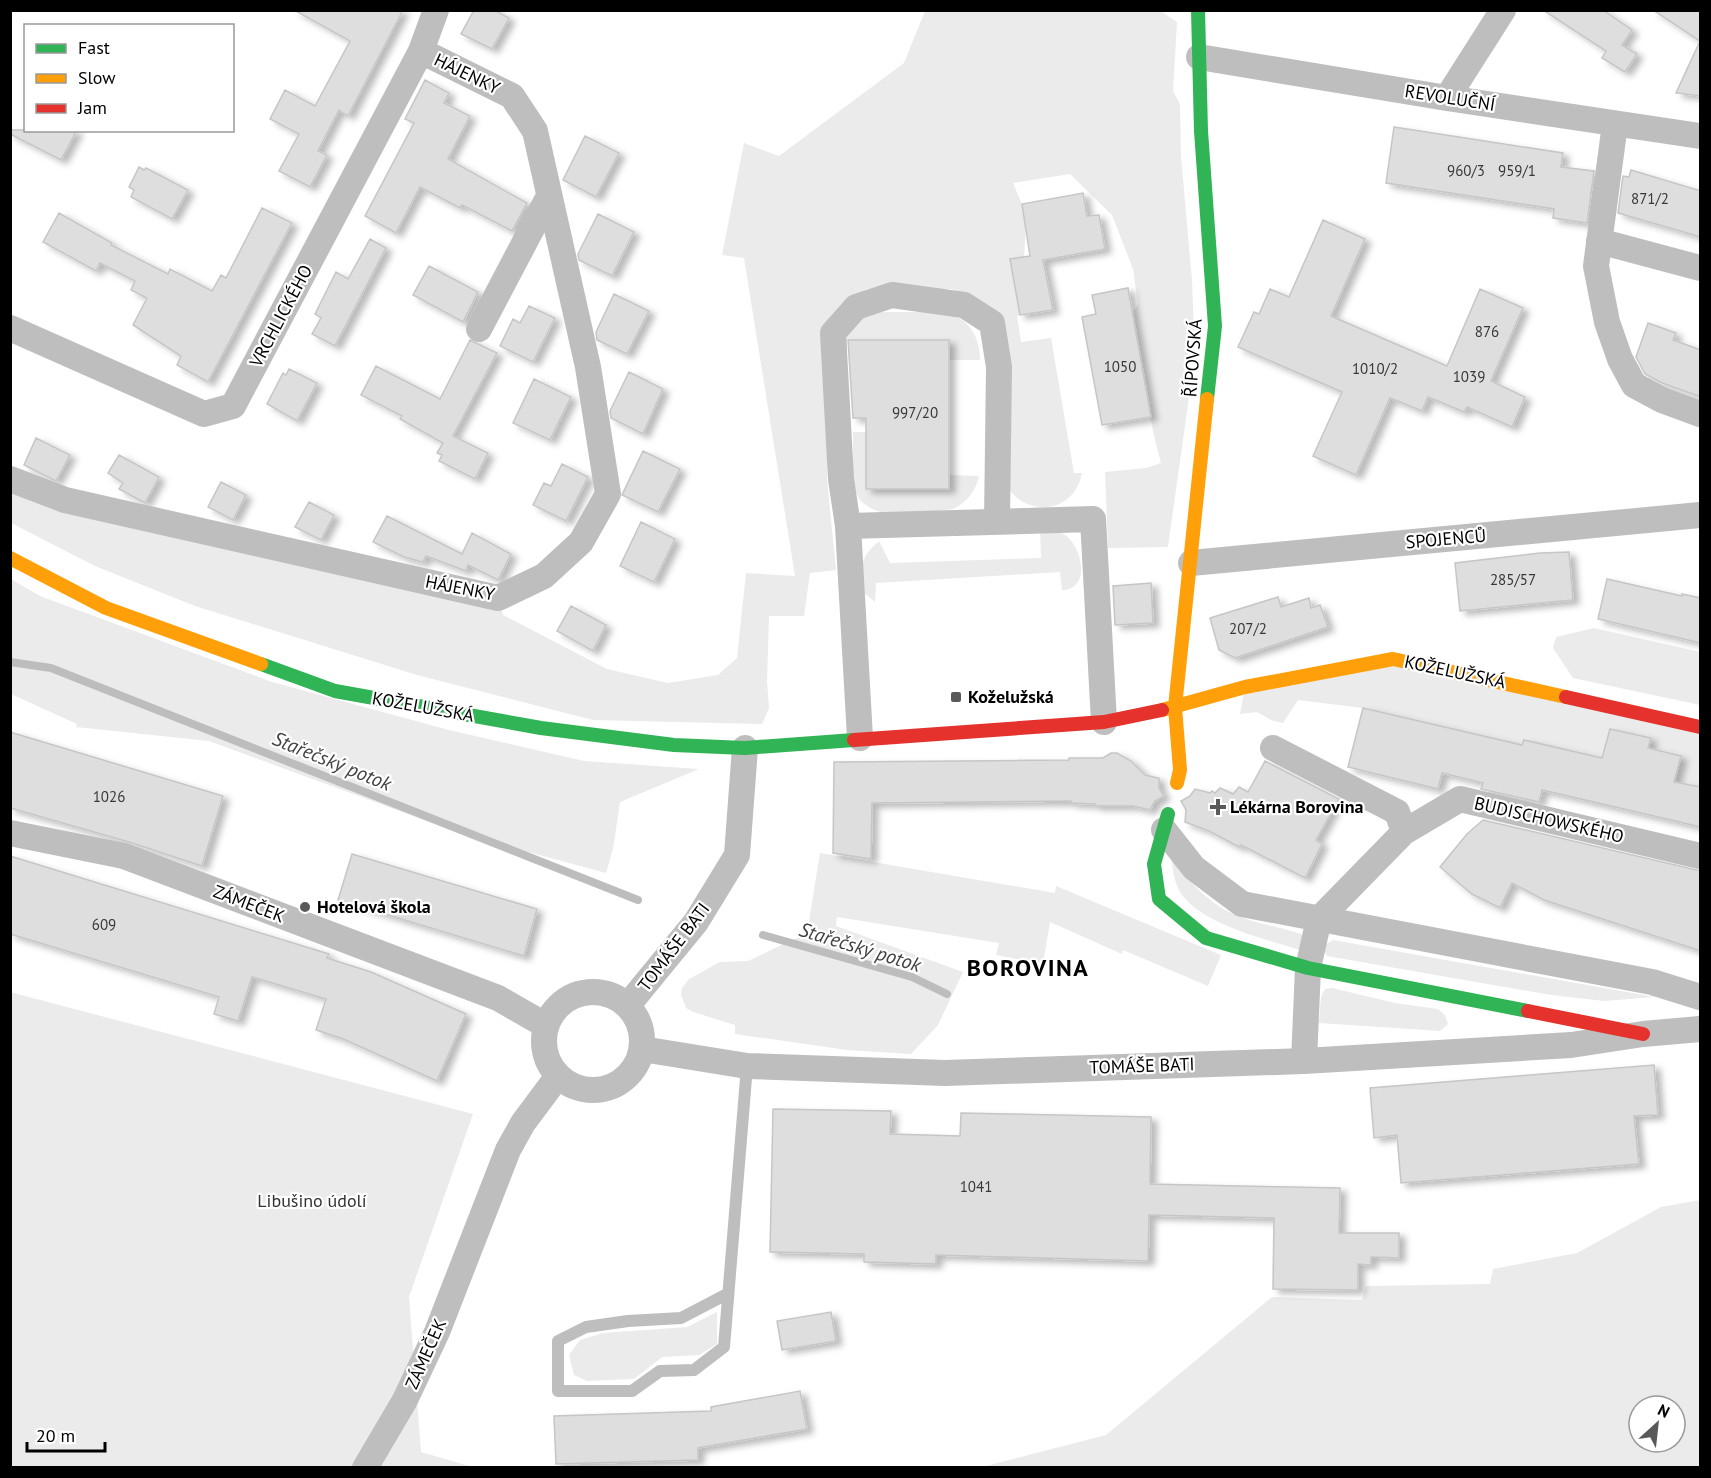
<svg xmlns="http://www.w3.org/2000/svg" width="1711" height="1478" font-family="'PT Sans',sans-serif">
	<defs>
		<filter id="shadow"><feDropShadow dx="6" dy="4" stdDeviation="3" flood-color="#0004"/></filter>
	</defs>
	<rect width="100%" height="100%" fill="#fff"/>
	<!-- green -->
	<path fill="#ebebeb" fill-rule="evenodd" d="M1159 10 1177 22 1173 91 1180 104 1181 156 1192 280 1194 332 1184 397H1189L1168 547 1108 548 1105 472 1146 468 1161 463 1154 436 1132 314 1138 304 1133 269 1112 215 1070 174 1013 183 1022 204 1026 227 1024 257 1010 260 1020 315 1017 316 1021 342 1051 338 1074 473H1082C1075 512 1029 519 1007 487L1003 349 971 297 952 289H867L841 304 829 319 827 336V479L836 570 810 573 804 616H769L767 681 769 708 762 724 593 720 417 675 195 606 95 566 11 523 10 479 498 598 503 615 607 669 668 683 718 675 737 658 746 573 795 576 744 258 722 255 744 143 779 156 904 63 925 11Z
		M880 312H942C968 317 980 335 980 360H949L948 340H847V350L843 338 861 317Z
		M853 432H866V489H949V475L979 476C976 490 968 501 955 508 946 512 900 515 890 514 881 513 867 508 861 501 849 487 854 450 853 432Z
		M1040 529C1046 530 1053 530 1059 532 1081 539 1094 589 1062 590L1060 572 876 583 875 602 863 592C862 567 858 559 879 541L890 563 1041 558Z
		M11 579 40 596 272 682 449 730 584 761 699 769 620 802 613 849 606 873 462 834 209 741 76 727 77 724 11 694Z
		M1594 628 1700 652V705L1573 678 1553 648 1556 637Z
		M1393 659 1700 725V787L1674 782 1681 756 1648 748 1650 738 1610 729 1602 758 1524 740 1522 745 1363 708 1298 700 1283 723 1273 721 1257 712 1240 714 1245 687Z
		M1171 851C1184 878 1206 901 1233 914 1253 923 1280 927 1301 934L1305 940 1300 950C1266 939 1194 923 1178 888 1173 877 1172 863 1171 851Z
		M820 853 1055 893 1056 886 1221 955 1208 986 1123 950 1122 954 1050 922 1043 964 996 955 999 943 837 917 836 926 963 972 938 1025 911 1054 847 1050 735 1034V1025L693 1012 686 1008 681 995 682 988 689 979 720 962 748 961 807 933Z
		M1333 940 1655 997 1604 1001 1551 995 1327 956 1324 951 1325 945Z
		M1332 988 1395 1003 1438 1009 1445 1015 1448 1024 1440 1031 1319 1023 1321 997 1325 989Z
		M10 992 473 1114 409 1297 421 1452 473 1467H11Z
		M1700 1200V1467H982L1106 1435 1272 1297 1362 1300 1366 1286 1490 1284 1493 1269 1577 1253 1661 1207ZM1639 1406H1675V1442H1639Z
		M717 1312V1344L699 1355 662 1357 634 1379 587 1381 574 1375 569 1355 580 1340 603 1333 687 1327Z"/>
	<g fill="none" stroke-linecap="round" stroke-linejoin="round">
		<!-- stream -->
		<path stroke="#bdbdbd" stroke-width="8" d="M10 662 51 668 638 900
			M763 935 912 977 947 994"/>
	</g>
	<!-- building -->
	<path fill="#dedede" stroke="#c6c6c6" stroke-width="1.5" filter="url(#shadow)" d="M294 10H403L348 116 339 110 318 151 327 155 310 187 279 171 299 134 270 119 285 90 315 106 350 41Z
		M474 10H494L509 18 492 49 461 34Z
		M1543 10H1603L1632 30 1622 45 1637 54 1625 72 1602 58 1606 51Z
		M1653 10H1701V96L1676 93 1700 41Z
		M425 80 449 93 444 103 470 116 448 159 527 203 512 231 462 205 460 208 420 187 396 233 365 216 414 123 405 119Z
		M1394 127 1563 153 1561 167 1594 171 1587 223 1553 218 1554 209 1386 183Z
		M10 130H77L61 160 10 134Z
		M585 136 619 153 596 197 563 180Z
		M139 167 144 170 146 168 188 190 172 219 131 197 134 190 129 187Z
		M1631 170 1701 191V237L1618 213 1623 176 1629 177Z
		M1083 193 1087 216 1099 215 1105 249 1043 260 1053 310 1020 315 1010 259 1030 256 1022 204Z
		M262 208 292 223 208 382 177 365 181 356 133 325 147 298 131 290 135 281 100 263 96 271 43 242 59 213 112 243 111 245 168 274 170 269 212 291 221 275 226 278Z
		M598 214 634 232 612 276 579 260 578 254Z
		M1323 220 1365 239 1331 316 1447 366 1480 289 1523 308 1491 381 1525 397 1512 427 1467 407 1464 412 1428 397 1422 411 1390 398 1356 475 1313 456 1342 392 1238 347 1254 312 1259 314 1270 289 1289 297Z
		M370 239 386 248 335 346 312 334 321 318 315 314 336 272 348 279Z
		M429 266 478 292 463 322 413 295Z
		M1128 288 1151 417 1102 425 1082 317 1096 314 1092 295Z
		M614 294 649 311 627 354 597 340 596 332Z
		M529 306 555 318 533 362 500 346 513 319 520 323Z
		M1648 323 1676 333 1673 340 1701 350V397L1662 383 1645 374 1636 357Z
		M470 340 497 353 453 436 488 453 475 479 439 461 442 455 437 453 443 443 400 419 402 416 361 395 376 366 440 399Z
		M848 340H949V489H866V418H853Z
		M289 369 317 383 297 421 267 404 283 373 286 375Z
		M629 372 663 389 643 434 611 418 610 411Z
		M534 379 571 397 550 440 513 423Z
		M36 438 70 455 56 481 24 465Z
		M643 451 680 469 658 512 622 495Z
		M119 455 159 477 145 503 119 489 123 483 108 473Z
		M562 464 588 477 566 521 533 505 544 483 551 486Z
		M221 482 246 495 233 520 208 507Z
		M309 502 334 515 321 540 295 527Z
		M387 516 462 554 472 533 511 554 498 580 468 565 466 571 426 556 423 562 404 557 373 542Z
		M641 522 675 539 654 582 620 566Z
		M1569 552 1573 600 1460 611 1455 563 1540 553Z
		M1607 579 1682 596V594L1701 598V643L1598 619Z
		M1151 583 1153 623 1115 625 1113 586Z
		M1278 597 1281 607 1309 598 1311 608 1320 605 1328 627 1235 658 1219 650 1210 618Z
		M571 606 606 625 593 651 557 631Z
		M1363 708 1522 745 1524 740 1602 758 1610 729 1651 738 1648 748 1681 756 1674 782 1701 787V827L1542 790 1539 802 1481 789 1483 783 1442 773 1438 789 1348 767Z
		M10 732 223 796 202 866 129 842 10 808Z
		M1111 753H1117L1131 761 1145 775 1159 778V788L1164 796 1155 801 1150 810 1133 806H1095V804L1071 803V801L872 803 871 859 833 853 834 762 1069 760V758H1103Z
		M1265 761 1339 799 1316 840 1322 844 1305 878 1241 845 1239 847 1209 831 1185 822 1186 810 1181 801 1190 796 1195 789 1210 793 1212 791 1215 793 1220 788 1233 794 1239 787 1248 792Z
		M1483 820 1701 871V951L1544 900 1512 883 1500 908 1472 894 1440 867 1467 834Z
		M352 854 537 909 524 956 338 900Z
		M10 856 329 954 327 958 371 972 466 1014 437 1081 341 1038 316 1030 326 999 252 977 238 1021 214 1014 219 997 10 934Z
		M1654 1065 1658 1115 1634 1116 1639 1164 1401 1183 1397 1135 1374 1138 1370 1088Z
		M773 1109 891 1111 890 1134 960 1136 961 1113 1151 1117 1150 1184 1340 1188 1339 1233H1399V1258L1371 1257V1265L1358 1264V1290L1273 1289 1274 1218 1149 1215 1148 1261 936 1255V1264L864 1262V1254L770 1252Z
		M831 1312 836 1341 782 1350 777 1321Z
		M800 1391 807 1429 698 1448V1460L556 1464 554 1416 711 1411V1407Z"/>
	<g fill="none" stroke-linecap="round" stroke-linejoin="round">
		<!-- lane -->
		<path stroke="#bebebe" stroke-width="12" d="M727 1294 681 1318 628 1321 586 1327 558 1341V1391H632L660 1371 694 1370 724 1347 747 1066"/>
		<!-- street -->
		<path stroke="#bebebe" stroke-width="26" d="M1199 57 1447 98 1700 136
			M1447 98 1503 10
			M1615 124 1596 266 1607 322 1620 359 1634 385 1662 400 1700 414
			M1599 241 1700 268
			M10 328 204 414 233 406 421 51 436 10
			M479 329 549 196
			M10 479 65 500 498 598 544 576 581 542 608 494 588 367 535 131 512 96 421 51
			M848 526 1093 519 1104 722
			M1191 563 1700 515
			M860 738 848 526 841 479 833 333 856 307 892 295 964 305 992 323 999 367 997 522
			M1273 748 1397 812 1404 832 1319 919 1308 968 1304 1061
			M1164 830 1194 868 1242 904 1652 982 1700 997
			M1404 832 1460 799 1700 856
			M10 833 124 856 498 998 545 1025
			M544 1041a49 49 0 1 1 98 0a49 49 0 1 1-98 0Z
			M628 1005 696 922 737 855 745 748
			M642 1049 747 1066 945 1073 1304 1061 1571 1045 1643 1034 1700 1029
			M365 1468 405 1400 437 1332 508 1150 523 1123 558 1076"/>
		<!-- fast -->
		<path stroke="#30b455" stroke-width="14" d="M1198 10 1201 131 1215 326 1207 399
			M261 664 335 691 541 728 674 745 745 748 854 740
			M1168 814 1154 864 1159 899 1206 938 1308 968 1528 1011"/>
		<!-- slow -->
		<path stroke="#ff9f0a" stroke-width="14" d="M10 558 106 608 261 664
			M1162 710 1245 687 1393 659 1566 697
			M1177 783 1180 770 1175 707 1207 399"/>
		<!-- jam -->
		<path stroke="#e5322d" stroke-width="14" d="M1566 697 1700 727
			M854 740 1104 722 1162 710
			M1528 1011 1643 1034"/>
	</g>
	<!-- markers -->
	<g fill="#595959" stroke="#fff" stroke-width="2">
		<rect x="950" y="691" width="12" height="12" rx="3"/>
		<path d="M1215 798h6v6h6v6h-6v6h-6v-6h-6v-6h6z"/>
		<circle cx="305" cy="907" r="6"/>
	</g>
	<g text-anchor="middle" stroke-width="4.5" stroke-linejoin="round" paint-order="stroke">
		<!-- number labels -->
		<g font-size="15" fill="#383838">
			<text x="1466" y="176">960/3</text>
			<text x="1517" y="176">959/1</text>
			<text x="1650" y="204">871/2</text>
			<text x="1487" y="337">876</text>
			<text x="1120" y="372">1050</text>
			<text x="1375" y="374">1010/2</text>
			<text x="1469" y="382">1039</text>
			<text x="915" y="418">997/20</text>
			<text x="1513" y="585">285/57</text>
			<text x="1248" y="634">207/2</text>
			<text x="109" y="802">1026</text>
			<text x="104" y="930">609</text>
			<text x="976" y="1192">1041</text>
		</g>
		<!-- street labels -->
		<g font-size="18" fill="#000" stroke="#fff">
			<text transform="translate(467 74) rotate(26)" y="6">HÁJENKY</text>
			<text transform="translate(1450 98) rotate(9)" y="6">REVOLUČNÍ</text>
			<text transform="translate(281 316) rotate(-62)" y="6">VRCHLICKÉHO</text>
			<text transform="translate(1193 358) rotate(-86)" y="6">ŘÍPOVSKÁ</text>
			<text transform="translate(1446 539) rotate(-5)" y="6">SPOJENCŮ</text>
			<text transform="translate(460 588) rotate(11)" y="6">HÁJENKY</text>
			<text transform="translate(1455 672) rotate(12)" y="6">KOŽELUŽSKÁ</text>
			<text transform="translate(423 707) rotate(10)" y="6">KOŽELUŽSKÁ</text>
			<text transform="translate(1549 820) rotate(13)" y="6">BUDISCHOWSKÉHO</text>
			<text transform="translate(249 904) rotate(21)" y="6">ZÁMEČEK</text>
			<text transform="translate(674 947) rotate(-53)" y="6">TOMÁŠE BATI</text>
			<text transform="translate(1142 1066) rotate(-2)" y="6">TOMÁŠE BATI</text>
			<text transform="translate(426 1354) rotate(-66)" y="6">ZÁMEČEK</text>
		</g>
		<!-- poi labels -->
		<g font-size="18" font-weight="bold" fill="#000" stroke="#fff" text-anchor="start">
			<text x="968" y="703">Koželužská</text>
			<text x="1230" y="813">Lékárna Borovina</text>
			<text x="317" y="913">Hotelová škola</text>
		</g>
		<!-- park labels -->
		<g font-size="18" fill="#313131" stroke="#fff">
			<text x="312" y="1207">Libušino údolí</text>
		</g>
		<!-- water labels -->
		<g font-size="20" font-style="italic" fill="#424242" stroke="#fff">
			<text transform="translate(332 761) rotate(22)" y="7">Stařečský potok</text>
			<text transform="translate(860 947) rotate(17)" y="7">Stařečský potok</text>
		</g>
		<!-- district labels -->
		<g font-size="24" font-weight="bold" letter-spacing="1.5" fill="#000" stroke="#fff">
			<text x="1028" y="976">BOROVINA</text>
		</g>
	</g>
	<!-- border -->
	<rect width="1711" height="1478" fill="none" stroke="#000000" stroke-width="24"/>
	<!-- legend -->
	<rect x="24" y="24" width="210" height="108" fill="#ffffff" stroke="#999999" stroke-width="1.5"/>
	<rect x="36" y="44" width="30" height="9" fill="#30b455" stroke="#999999" stroke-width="1.5"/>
	<text x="78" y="54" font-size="18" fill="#000000">Fast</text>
	<rect x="36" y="74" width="30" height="9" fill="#ff9f0a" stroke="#999999" stroke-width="1.5"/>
	<text x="78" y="84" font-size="18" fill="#000000">Slow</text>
	<rect x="36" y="104" width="30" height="9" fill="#e5322d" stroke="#999999" stroke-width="1.5"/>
	<text x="78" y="114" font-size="18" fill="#000000">Jam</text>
	<!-- north arrow -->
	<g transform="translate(1657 1424) rotate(27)"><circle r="28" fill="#ffffff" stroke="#999999" stroke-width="1.5"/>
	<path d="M0-4.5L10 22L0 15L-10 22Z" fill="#595959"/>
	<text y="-9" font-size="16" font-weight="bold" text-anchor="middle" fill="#000000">N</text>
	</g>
	<!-- scale -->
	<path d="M27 1442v9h78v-9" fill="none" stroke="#000000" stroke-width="3"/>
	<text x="36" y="1442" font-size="18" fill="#000000" stroke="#ffffff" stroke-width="4.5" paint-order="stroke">20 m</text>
</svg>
